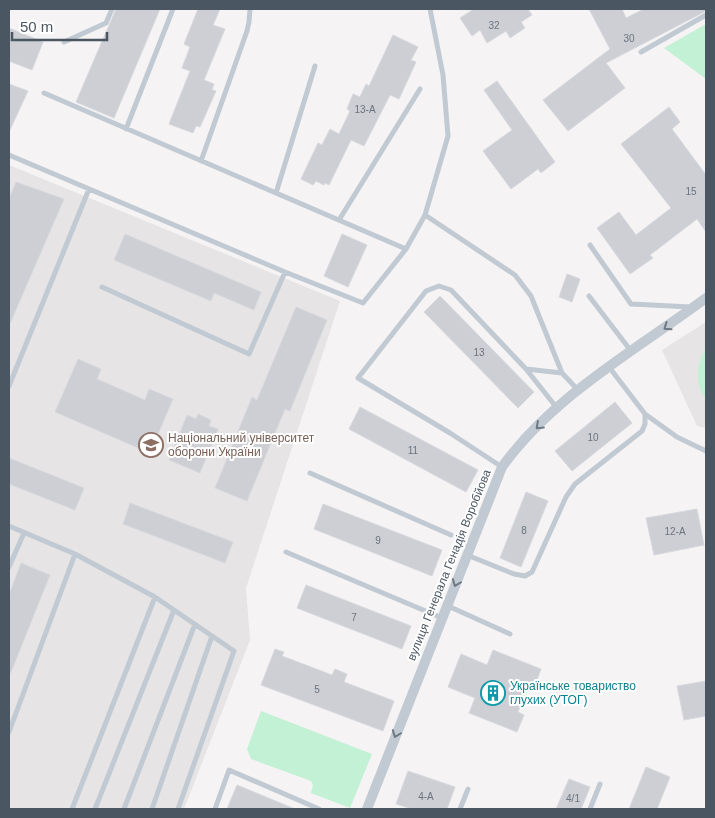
<svg xmlns="http://www.w3.org/2000/svg" width="715" height="818" font-family="Helvetica,sans-serif">
	<rect width="100%" height="100%" fill="#f5f3f3"/>
	<!-- education -->
	<path fill="#e6e4e5" d="M9 165 340 301 246 588 250 640 184 809H9Z
		M706 322V428L697 426 662 350Z"/>
	<!-- green -->
	<path fill="#c3f1d5" d="M706 24V79L664 48Z
		M706 349V398C694 384 696 363 706 349Z
		M261 711 372 754 350 808 311 793 313 785 311 781 251 759 247 749Z"/>
	<!-- building -->
	<path fill="#cdcfd5" stroke="#d7d9de" d="M116 9H160L114 118 76 102Z
		M198 9H220L213 25 225 29 204 80 214 84 212 90 216 91 200 127 196 126 193 133 169 124 190 71 182 68 190 47 184 44Z
		M474 9H528L532 15 521 22 525 28 510 38 506 31 487 43 480 30 472 36 460 18Z
		M589 9H622L626 18 644 9H706V11L606 63 625 88 568 131 543 100 610 49Z
		M9 28 43 42 32 70 9 61Z
		M393 35 418 47 411 60 416 62 399 99 390 95 364 146 351 140 329 185 325 183 324 185 316 181 313 185 301 179 318 143 322 145 330 129 339 134 350 111 347 109 353 94 360 97 366 84 369 86Z
		M497 81 555 162 541 173 538 169 511 189 483 151 512 130 484 90Z
		M9 84 28 91 9 132Z
		M669 107 680 122 672 129 706 175V232L697 219 650 255 653 258 630 274 597 228 619 212 636 235 671 208 621 144Z
		M16 182 64 199 9 326V199Z
		M125 234 261 292 254 310 214 293 211 301 114 260Z
		M342 234 367 245 348 287 324 276Z
		M567 274 580 279 572 302 559 297Z
		M440 296 534 392 518 408 424 312Z
		M296 307 327 320 290 411 285 409 247 501 215 488 252 397 257 400Z
		M78 359 101 369 97 379 145 400 149 389 173 399 150 453 55 412Z
		M615 402 632 423 572 471 555 451Z
		M360 407 478 470 466 492 349 429Z
		M198 414 211 420 209 426 218 429 200 473 169 460 187 415 196 419Z
		M9 458 84 488 75 510 9 484Z
		M526 492 548 501 521 567 500 558Z
		M130 503 233 542 225 563 123 524Z
		M323 504 442 550 432 576 314 529Z
		M697 509 704 545 654 555 646 518Z
		M21 563 50 575 9 677V595Z
		M306 585 411 626 402 649 297 608Z
		M275 649 284 652 282 656 332 675 335 669 347 674 344 682 394 701 383 731 261 685Z
		M493 650 541 669 535 685 530 683 518 712 524 715 517 732 469 713 475 698 448 687 461 654 487 665Z
		M706 681V716L684 720 677 686Z
		M646 767 670 777 657 809H629Z
		M408 771 455 787 447 809H412L396 804Z
		M569 779 590 787 581 809H556Z
		M237 785 295 809H227Z"/>
	<g fill="none" stroke-linecap="round" stroke-linejoin="round">
		<!-- lane -->
		<path stroke="#c1cad2" stroke-width="5" d="M64 42 106 23 112 9
			M641 52 706 15
			M44 93 406 249
			M126 129 173 9
			M9 155 285 272 363 303 406 249 425 215 448 136 443 75 430 9
			M201 161 247 31 249 22 250 9
			M276 193 315 66
			M425 215 515 275 531 296 562 373 578 390
			M339 220 420 89
			M590 245 631 304 691 307
			M102 287 249 354 285 272
			M589 296 631 351
			M609 367 645 414 677 437 706 451
			M526 369 557 408
			M9 386 89 189
			M502 467 450 433 358 378 426 291 439 286 451 290 526 369 562 373
			M310 473 451 535
			M9 526 75 554 155 597 234 651 178 809
			M286 552 442 618
			M467 555 514 574 525 576 532 572 566 497 575 484 642 431 645 424V414
			M9 567 24 533
			M448 606 510 634
			M9 732 75 554
			M72 809 155 597
			M95 809 174 610
			M124 809 195 624
			M152 809 212 636
			M215 809 229 770 319 809
			M460 809 468 789
			M590 809 600 784"/>
		<!-- street -->
		<path stroke="#c1cad2" stroke-width="10" d="M367 809 502 467C554 395 636 350 706 298"/>
	</g>
	<!-- one-way arrows -->
	<defs><path id="oneway-chevron" d="M-2-3.5L2.5 0L-2 3.5" fill="none" stroke-width="1.6" stroke-linecap="round" stroke-linejoin="round" transform="scale(1.25)"/></defs>
	<g stroke="#6e7983">
		<use href="#oneway-chevron" transform="translate(667 327) rotate(145)"/>
		<use href="#oneway-chevron" transform="translate(539 426) rotate(137)"/>
		<use href="#oneway-chevron" transform="translate(456 583) rotate(111)"/>
		<use href="#oneway-chevron" transform="translate(396 734) rotate(111)"/>
	</g>
	<!-- icons -->
	<defs>
		<symbol id="university-ring" viewBox="-11 -11 22 22"><circle r="9.5" fill="#fff" stroke="#8d6e63" stroke-width="1.5"/><path d="M0-5L7-2L0 1L-7-2ZM-4 1L0 2.5L4 1V4Q0 6-4 4Z" fill="#8d6e63"/></symbol>
		<symbol id="building-ring" viewBox="-11 -11 22 22"><circle r="9.5" fill="#fff" stroke="#0f9aa8" stroke-width="1.5"/><path d="M-4-6H4V6H1V3H-1V6H-4ZM-2.5-4.3h1.7v1.8h-1.7ZM.8-4.3h1.7v1.8H.8ZM-2.5-1h1.7V.8h-1.7ZM.8-1h1.7V.8H.8Z" fill="#0f9aa8"/></symbol>
	</defs>
	<g fill-rule="evenodd">
		<use href="#university-ring" x="137" y="431" width="28" height="28"/>
		<use href="#building-ring" x="479" y="679" width="28" height="28"/>
	</g>
	<g text-anchor="middle" stroke-width="4" stroke-linejoin="round" paint-order="stroke">
		<!-- number labels -->
		<g font-size="10" fill="#6b747e">
			<text x="494" y="29">32</text>
			<text x="629" y="42">30</text>
			<text x="365" y="113">13-А</text>
			<text x="691" y="195">15</text>
			<text x="479" y="356">13</text>
			<text x="593" y="441">10</text>
			<text x="413" y="454">11</text>
			<text x="524" y="534">8</text>
			<text x="675" y="535">12-А</text>
			<text x="378" y="544">9</text>
			<text x="354" y="621">7</text>
			<text x="317" y="693">5</text>
			<text x="426" y="800">4-А</text>
			<text x="573" y="802">4/1</text>
		</g>
		<!-- education labels -->
		<g font-size="12" fill="#785e54" stroke="#fff" text-anchor="start">
			<text x="168" y="442">Національний університет<tspan x="168" dy="14">оборони України</tspan></text>
		</g>
		<!-- street labels -->
		<g font-size="12" fill="#4a5661" stroke="#fff">
			<text transform="translate(449 565) rotate(-68)" y="4">вулиця Генерала Генадія Воробйова</text>
		</g>
		<!-- culture labels -->
		<g font-size="12" fill="#0d838f" stroke="#fff" text-anchor="start">
			<text x="510" y="690">Українське товариство<tspan x="510" dy="14">глухих (УТОГ)</tspan></text>
		</g>
	</g>
	<!-- border -->
	<rect width="715" height="818" fill="none" stroke="#4a5661" stroke-width="20"/>
	<!-- scale -->
	<path d="M12 32v8h95v-8" fill="none" stroke="#4a5661" stroke-width="2.5"/>
	<text x="20" y="32" font-size="15" fill="#4a5661" stroke="#ffffff" stroke-width="4" paint-order="stroke">50 m</text>
</svg>
